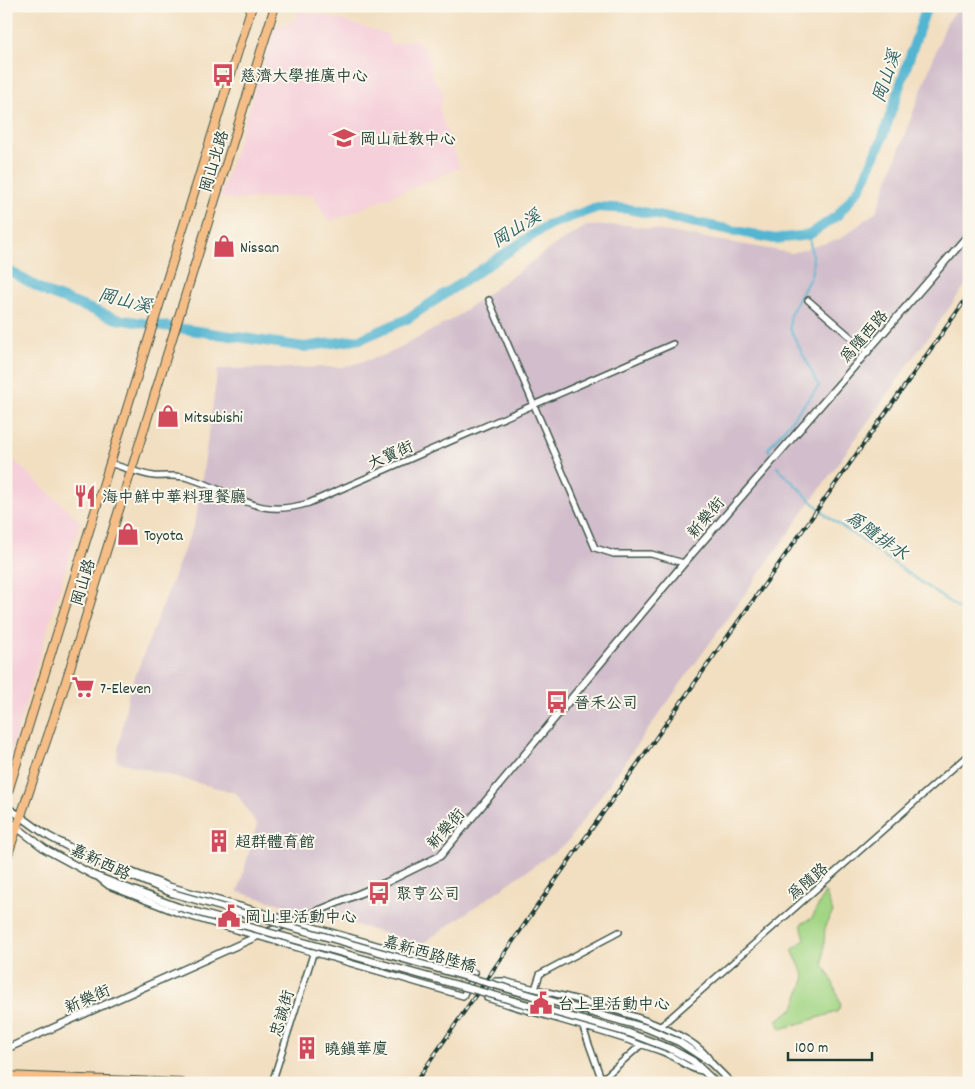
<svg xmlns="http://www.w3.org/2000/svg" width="975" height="1089" font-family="Dekko,'LXGW WenKai TC',sans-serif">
	<rect width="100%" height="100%" fill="#fbf7ec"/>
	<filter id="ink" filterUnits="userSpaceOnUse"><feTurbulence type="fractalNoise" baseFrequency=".02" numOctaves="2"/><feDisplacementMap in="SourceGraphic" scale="10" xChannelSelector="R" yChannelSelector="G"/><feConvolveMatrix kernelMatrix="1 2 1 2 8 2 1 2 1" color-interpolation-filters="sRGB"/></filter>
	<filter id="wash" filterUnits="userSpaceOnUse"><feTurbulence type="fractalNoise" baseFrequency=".0096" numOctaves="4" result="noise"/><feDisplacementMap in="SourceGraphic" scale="20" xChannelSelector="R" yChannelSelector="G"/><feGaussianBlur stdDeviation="1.12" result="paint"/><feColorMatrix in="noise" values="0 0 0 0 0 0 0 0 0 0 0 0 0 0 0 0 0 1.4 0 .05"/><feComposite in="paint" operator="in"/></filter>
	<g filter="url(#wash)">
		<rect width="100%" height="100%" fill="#f2dfc1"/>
		<!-- built -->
		<path fill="#f5cfda" d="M299 11 327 16 387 34 391 45 415 39 427 51 433 78 444 94 439 109 460 168 329 222 313 195 234 200 220 197 276 26 295 21Z
			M6 449 9 456 80 521 6 767Z"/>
		<!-- industrial -->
		<path fill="#d1bdcb" d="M960 6H969V280L567 843 422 944 238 892 257 824 236 793 116 761 129 692 196 519 218 369 344 367 388 354 453 319 556 244 587 226 628 225 792 253 840 239 876 212 946 24Z"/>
		<!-- green -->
		<path fill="#a2d584" stroke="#60895c" d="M825 892 833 912 825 926 823 965 831 978 841 1005 837 1012 781 1029 777 1020 794 1008 805 977 792 950 805 939 801 924 812 918Z"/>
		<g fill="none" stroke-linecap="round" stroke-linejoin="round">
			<!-- stream -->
			<path stroke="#52b5d1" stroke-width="2" d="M770 452 768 449 819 386 790 329V315L811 276 813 262 809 235
				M777 467 827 516 969 616"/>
			<!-- river -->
			<path stroke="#52b5d1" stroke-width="10" d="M6 269 48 293 117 319 304 347 361 339 407 319 548 225 598 207 628 209 775 239 809 235 838 215 861 186 881 142 927 6"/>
		</g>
	</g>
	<g filter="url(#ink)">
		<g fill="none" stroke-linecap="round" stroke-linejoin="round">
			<defs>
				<path id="minor" d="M489 300 595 548 614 554H651L684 563
					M808 300 868 352
					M109 463C123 467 139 474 154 476 167 477 175 474 188 478 238 492 254 520 309 503L673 344
					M100 879 109 886 178 913 463 996 475 973 169 886 104 861
					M535 989 540 974 619 932
					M588 1004 582 1025 601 1078
					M661 1026 969 754
					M704 1071C690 1071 676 1057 663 1052 605 1031 546 1017 487 998L495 981H504C551 994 689 1020 711 1062
					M272 1083 314 951
					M598 1083 642 1044"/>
				<path id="tertiary" d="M6 807C22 816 35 828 50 837 90 859 131 876 172 893
					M6 819 45 849 93 875 178 907
					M679 1042 711 1063 731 1083
					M6 1049 258 936 387 882 440 856 684 563 969 234
					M671 1049 693 1061 716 1083"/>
				<path id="primary" d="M6 798 252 6
					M6 860 62 694 275 6
					M6 1076 182 1083"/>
			</defs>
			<!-- minor casing -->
			<use href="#minor" stroke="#3f5549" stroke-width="8"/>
			<!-- tertiary casing -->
			<use href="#tertiary" stroke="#3f5549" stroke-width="9"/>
			<!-- primary casing -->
			<use href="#primary" stroke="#3f5549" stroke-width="10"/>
			<!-- minor -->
			<use href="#minor" stroke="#fff" stroke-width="5"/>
			<!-- tertiary -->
			<use href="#tertiary" stroke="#fff" stroke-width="6"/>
			<!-- primary -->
			<use href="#primary" stroke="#f6be87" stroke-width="8"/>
			<defs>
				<path id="rail" d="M415 1083 540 902 969 295"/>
			</defs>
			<!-- rail casing -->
			<use href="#rail" stroke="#1f3d34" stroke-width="4"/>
			<!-- rail -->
			<use href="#rail" stroke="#fbf7ec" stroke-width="2" stroke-dasharray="5.5" stroke-linecap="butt"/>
			<defs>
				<path id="tertiary-bridge" d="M172 893 646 1028 679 1042
					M178 907 629 1033 671 1049"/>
			</defs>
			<!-- tertiary-bridge casing -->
			<use href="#tertiary-bridge" stroke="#3f5549" stroke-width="9" stroke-linecap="butt"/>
			<!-- tertiary-bridge -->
			<use href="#tertiary-bridge" stroke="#fff" stroke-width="6"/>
		</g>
	</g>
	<!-- icons -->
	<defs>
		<symbol id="bus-bare" viewBox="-9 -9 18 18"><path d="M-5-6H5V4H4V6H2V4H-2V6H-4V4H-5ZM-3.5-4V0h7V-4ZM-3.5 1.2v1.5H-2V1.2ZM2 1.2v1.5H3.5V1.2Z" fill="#d1495b" stroke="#fbf7ec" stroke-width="2.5" paint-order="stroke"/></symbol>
		<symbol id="university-bare" viewBox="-9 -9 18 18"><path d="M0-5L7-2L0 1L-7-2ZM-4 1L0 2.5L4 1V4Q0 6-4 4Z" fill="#d1495b" stroke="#fbf7ec" stroke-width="2.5" paint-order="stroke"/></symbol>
		<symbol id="shop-bare" viewBox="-9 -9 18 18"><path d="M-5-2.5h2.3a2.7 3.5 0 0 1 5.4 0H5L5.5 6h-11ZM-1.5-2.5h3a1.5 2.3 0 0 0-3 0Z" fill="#d1495b" stroke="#fbf7ec" stroke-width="2.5" paint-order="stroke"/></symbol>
		<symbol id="restaurant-bare" viewBox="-9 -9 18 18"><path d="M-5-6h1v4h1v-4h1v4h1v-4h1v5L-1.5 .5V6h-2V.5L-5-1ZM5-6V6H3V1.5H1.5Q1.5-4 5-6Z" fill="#d1495b" stroke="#fbf7ec" stroke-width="2.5" paint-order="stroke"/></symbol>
		<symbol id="supermarket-bare" viewBox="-9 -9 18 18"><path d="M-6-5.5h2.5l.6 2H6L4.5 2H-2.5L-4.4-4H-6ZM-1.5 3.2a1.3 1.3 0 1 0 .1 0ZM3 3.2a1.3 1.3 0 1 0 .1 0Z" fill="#d1495b" stroke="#fbf7ec" stroke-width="2.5" paint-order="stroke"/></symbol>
		<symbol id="building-bare" viewBox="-9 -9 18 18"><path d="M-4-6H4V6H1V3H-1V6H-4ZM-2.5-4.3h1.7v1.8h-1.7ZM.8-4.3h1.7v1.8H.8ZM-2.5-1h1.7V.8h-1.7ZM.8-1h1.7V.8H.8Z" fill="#d1495b" stroke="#fbf7ec" stroke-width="2.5" paint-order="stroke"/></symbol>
		<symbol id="civic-bare" viewBox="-9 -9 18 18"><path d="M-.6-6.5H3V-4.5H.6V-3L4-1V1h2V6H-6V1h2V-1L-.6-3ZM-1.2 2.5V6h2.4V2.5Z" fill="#d1495b" stroke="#fbf7ec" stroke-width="2.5" paint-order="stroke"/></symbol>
	</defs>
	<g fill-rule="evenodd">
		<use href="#bus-bare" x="207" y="59" width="32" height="32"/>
		<use href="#university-bare" x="328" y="122" width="32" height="32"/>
		<use href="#shop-bare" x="208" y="230" width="32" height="32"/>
		<use href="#shop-bare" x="152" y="400" width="32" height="32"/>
		<use href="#restaurant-bare" x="69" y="480" width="32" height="32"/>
		<use href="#shop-bare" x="112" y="518" width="32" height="32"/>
		<use href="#supermarket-bare" x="67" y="671" width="32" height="32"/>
		<use href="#bus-bare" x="541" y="686" width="32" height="32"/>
		<use href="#building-bare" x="203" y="825" width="32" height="32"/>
		<use href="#bus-bare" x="363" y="877" width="32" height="32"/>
		<use href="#civic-bare" x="213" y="900" width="32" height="32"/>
		<use href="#civic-bare" x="525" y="987" width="32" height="32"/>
		<use href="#building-bare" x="291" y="1032" width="32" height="32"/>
	</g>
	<g text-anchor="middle" stroke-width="4" stroke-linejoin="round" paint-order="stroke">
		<!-- poi labels -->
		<g font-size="16" fill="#1f3d34" stroke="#fbf7ec" text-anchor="start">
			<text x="240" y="81">慈濟大學推廣中心</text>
			<text x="360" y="144">岡山社教中心</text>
			<text x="240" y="252">Nissan</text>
			<text x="184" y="422">Mitsubishi</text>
			<text x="102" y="502">海中鮮中華料理餐廳</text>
			<text x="144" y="540">Toyota</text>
			<text x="100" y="693">7-Eleven</text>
			<text x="574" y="708">晉禾公司</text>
			<text x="235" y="847">超群體育館</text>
			<text x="396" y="899">聚亨公司</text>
			<text x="245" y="922">岡山里活動中心</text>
			<text x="558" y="1009">台上里活動中心</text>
			<text x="324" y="1054">曉鎮華廈</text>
		</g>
		<!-- street labels -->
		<g font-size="16" fill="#1f3d34" stroke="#fbf7ec">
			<text transform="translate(213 161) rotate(-73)" y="6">岡山北路</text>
			<text transform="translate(863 336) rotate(-49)" y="6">為隨西路</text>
			<text transform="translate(390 454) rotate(-24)" y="6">大寶街</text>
			<text transform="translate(705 517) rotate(-50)" y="6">新樂街</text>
			<text transform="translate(82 582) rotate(-73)" y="6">岡山路</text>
			<text transform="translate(445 828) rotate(-49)" y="6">新樂街</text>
			<text transform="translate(101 861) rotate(25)" y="6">嘉新西路</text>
			<text transform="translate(807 881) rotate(-41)" y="6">為隨路</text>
			<text transform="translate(430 953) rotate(16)" y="6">嘉新西路陸橋</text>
			<text transform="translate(87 998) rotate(-24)" y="6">新樂街</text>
			<text transform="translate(281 1013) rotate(-73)" y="6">忠誠街</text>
		</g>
		<!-- water labels -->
		<g font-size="18" font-style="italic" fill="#2e6163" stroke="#fbf7ec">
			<text transform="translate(886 76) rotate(-71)" y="6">岡山溪</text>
			<text transform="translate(516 228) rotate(-32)" y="6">岡山溪</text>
			<text transform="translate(125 300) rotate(14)" y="6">岡山溪</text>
			<text transform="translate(877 535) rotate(35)" y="6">為隨排水</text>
		</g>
	</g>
	<!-- margin -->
	<rect width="975" height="1089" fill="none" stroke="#fbf7ec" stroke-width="25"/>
	<!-- scale -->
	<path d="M788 1052v8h84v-8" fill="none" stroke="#1f3d34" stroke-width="2.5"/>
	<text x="795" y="1052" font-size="15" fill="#1f3d34" stroke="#fbf7ec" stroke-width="4" paint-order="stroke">100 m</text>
</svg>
